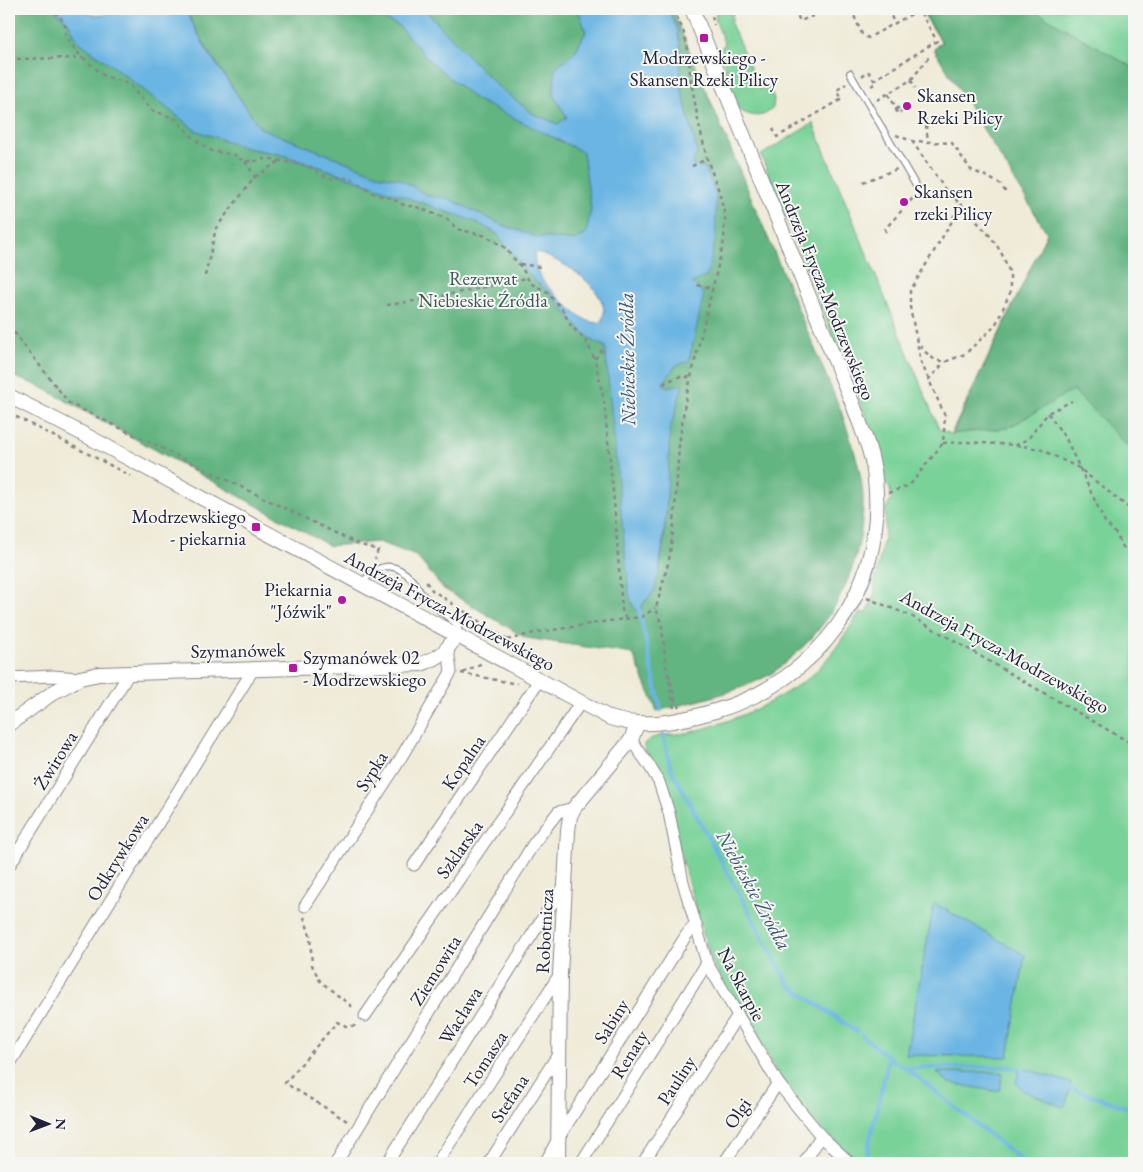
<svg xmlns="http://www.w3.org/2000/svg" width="1143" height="1172" font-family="'EB Garamond',serif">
	<rect width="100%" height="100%" fill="#f6f6f2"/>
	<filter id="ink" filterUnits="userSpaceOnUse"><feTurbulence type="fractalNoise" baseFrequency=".02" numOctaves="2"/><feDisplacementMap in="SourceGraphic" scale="10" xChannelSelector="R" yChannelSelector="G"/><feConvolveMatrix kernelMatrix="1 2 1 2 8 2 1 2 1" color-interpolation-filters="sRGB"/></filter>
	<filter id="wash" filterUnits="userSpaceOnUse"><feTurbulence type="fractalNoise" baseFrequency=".0096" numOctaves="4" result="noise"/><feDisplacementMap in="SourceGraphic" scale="20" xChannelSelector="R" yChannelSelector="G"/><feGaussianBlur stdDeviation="1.12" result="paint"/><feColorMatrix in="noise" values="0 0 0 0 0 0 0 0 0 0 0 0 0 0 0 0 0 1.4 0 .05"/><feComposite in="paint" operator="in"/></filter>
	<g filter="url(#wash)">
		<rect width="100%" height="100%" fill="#f0ebd8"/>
		<!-- green -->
		<path fill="#79d298" stroke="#4e7a6a" d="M716 9H729L733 19 730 21 760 90 769 86 774 99 773 108C763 119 751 117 739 110L728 82 721 47 725 45 715 19Z
			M920 9H1134V1163H857L823 1132 779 1077 741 1010 711 961 686 875 659 772 644 748V744C654 732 676 736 691 732 727 723 761 709 792 689 798 685 805 681 811 676 830 658 845 636 859 613H867L875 592V582L885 532 886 509 892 498 889 486 884 483 875 438 870 428 761 155 813 123 939 429 951 434 1048 233 934 49 941 41Z"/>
		<!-- forest -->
		<path fill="#62b480" stroke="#426b5e" d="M9 9H54L68 22 78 41 126 76 246 148 279 154 323 168 476 222 496 233 533 279 551 294 579 328 594 342 605 346 618 475 642 605C673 582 664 468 670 429 673 415 678 399 682 385L668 387 663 384 675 366 691 283 692 166 697 152 680 83 681 51 677 28 668 9H673L681 31 841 411C850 438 861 466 863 495 865 559 837 622 787 661 781 666 775 672 769 675 737 693 692 702 657 711L633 654 526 638 444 589 416 556 378 542 330 546 39 386 9 375Z
			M185 9H373L385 20 398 25 430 61 475 99 583 152 591 209 586 234 574 241 533 236 498 223 447 198 428 196 398 178 382 176 260 128 207 49Z
			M424 9H578L586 31 575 52 555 68 554 96 567 117 558 124 533 114 495 84Z
			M922 9H1031L1134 68V453L1073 390 1008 428 952 434 1047 233 934 49 942 42Z"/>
		<!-- water -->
		<path fill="#6ab5e3" stroke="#466c8f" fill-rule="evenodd" d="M54 9C60 9 66 8 71 9 88 11 98 22 115 9H185L206 49 260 128 382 176 398 178 428 196 447 198 498 223 533 236 574 241 586 234 591 209 583 152 475 99 430 61 398 25 385 20 373 9H424L495 84 533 114 558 124 567 117 554 96 555 68 575 52 586 32 578 9H668L677 28 681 51 680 83 697 152 692 165 706 169 716 195V237L707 276 692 283 704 294 689 361 675 366 663 384 668 387 683 384 670 430 666 516 659 572 654 591 642 605 641 610 637 611 633 606 629 594 605 346 594 342 579 328 551 294 533 279 496 233 476 222 323 168 279 154 246 148 195 130 126 76 78 41 68 22ZM535 252C559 259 600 282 604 310 604 313 603 318 602 322 599 322 594 323 591 322 579 319 545 286 539 275 535 267 534 260 535 252Z
			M934 903 1025 955 1008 1057 906 1055Z
			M1027 1069 1071 1083 1066 1105 1063 1107 1022 1090 1016 1082 1019 1072Z
			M937 1072H995L1003 1073 1000 1090 994 1091 949 1083Z"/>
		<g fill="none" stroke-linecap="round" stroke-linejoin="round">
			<!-- stream -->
			<path stroke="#6ab5e3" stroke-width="4" d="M638 606 661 710
				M663 734 671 769 789 985 857 1032
				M862 1036 894 1061
				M898 1064 906 1068 1025 1163
				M906 1068 1011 1067 1026 1072
				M1067 1087 1134 1110
				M867 1163 865 1161 889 1057"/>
		</g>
	</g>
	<g filter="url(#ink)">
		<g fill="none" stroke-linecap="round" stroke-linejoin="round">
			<defs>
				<path id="service" d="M850 73 919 191
					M362 584C376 563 395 560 412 580 416 584 418 589 421 593 432 605 447 616 459 626L457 635"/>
				<path id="minor" d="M9 678 52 676 80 678
					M631 740 649 765 659 782 669 813 683 882 707 963 778 1083 821 1136 850 1163
					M414 865 540 679
					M9 866 130 672
					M305 906 396 766 451 672 448 649
					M365 1016 581 702
					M9 1065 254 668
					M336 1163 534 843 558 812 574 808
					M387 1163 558 894 564 887
					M437 1163 560 974
					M489 1163 559 1053
					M545 1163 559 1137 687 934 696 924
					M581 1163 707 963
					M643 1163 738 1015
					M724 1163 778 1083
					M804 1163 821 1136"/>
				<path id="tertiary" d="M9 396 87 436 610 718C644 729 681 721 715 711 818 681 887 589 875 479 873 454 862 430 854 407L692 9
					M9 724 54 692 80 678 99 674 421 664C441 657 445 653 457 635
					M558 1163 560 974 568 831 570 816 574 808 631 740 637 724"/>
			</defs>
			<!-- service casing -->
			<use href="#service" stroke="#89868a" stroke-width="8"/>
			<!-- minor casing -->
			<use href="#minor" stroke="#89868a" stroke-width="13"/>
			<!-- tertiary casing -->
			<use href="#tertiary" stroke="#89868a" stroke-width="16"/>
			<!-- path -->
			<path stroke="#89868a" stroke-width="2.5" stroke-dasharray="4 4" stroke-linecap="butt" d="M47 9 59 15 65 25 66 37 78 53 104 76 129 84 151 110 176 119 193 138 212 151 235 155 239 159 252 162 264 159H271L310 166 319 174 336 180 338 177 352 179 376 195 391 198 405 206H414L447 219 457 229 486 236 504 247 522 268 530 283 546 291 562 309 571 326 586 341 595 360 604 401 614 501 622 610 626 619
				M673 9 683 30 688 49 691 81 698 120 707 159 719 191 725 216 724 241 685 402 679 446 674 524 669 560 656 608 662 627 666 665 674 708
				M713 9 711 12 714 25
				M732 9 735 17
				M794 9 800 21 813 16 817 9
				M851 9 862 34 868 38 919 10 937 41 874 80 876 83 868 88
				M888 9 894 23
				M9 59 83 58
				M862 76 868 71 874 80
				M911 80 915 88
				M888 94 897 109 899 107 902 111 898 114 896 110 897 109
				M877 100 911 80 929 57
				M925 117 928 141
				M773 128 777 137 842 99 837 90 846 84
				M896 135 912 141 952 143 971 170 988 177 1001 185 1007 194
				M912 141 949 195 957 200 991 237 1001 252 1010 273V293L995 326 965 354 945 362 935 360 924 351 916 340
				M692 166 707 159
				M255 177 281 160
				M863 182 897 169
				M886 232 885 229 913 198
				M520 264 540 267
				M205 276 216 228 255 177 245 161
				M697 285 713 288
				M387 305 428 299 527 278
				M9 326 69 403 358 544 378 550 375 559
				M595 359 605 346
				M928 380 944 363
				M663 384 677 377H691
				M9 413 131 476
				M1048 413 1066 439 1105 522 1116 534 1123 547 1134 556
				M943 443 965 442 1015 445 1028 439 1048 413 1072 401
				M1016 445 1040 449 1079 468 1134 512
				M888 493 910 485 943 443 945 416 921 362 910 307V291L951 223 955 213 957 200
				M426 582 432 590 507 640 513 651
				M867 598 911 616 1134 745
				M507 640 534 633 609 621 642 617 655 608
				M461 673 517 684
				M463 673 482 663
				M669 674 675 700 679 707
				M304 917 310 935 312 965 320 981 355 1009
				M347 1121 285 1083 337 1022 346 1026H354L357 1023"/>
			<!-- service -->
			<use href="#service" stroke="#fff" stroke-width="5.5"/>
			<!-- minor -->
			<use href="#minor" stroke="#fff" stroke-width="11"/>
			<!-- tertiary -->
			<use href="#tertiary" stroke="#fff" stroke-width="14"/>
		</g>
	</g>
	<!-- markers -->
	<g fill="#b5179e" stroke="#f6f6f2" stroke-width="2">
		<rect x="699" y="33" width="10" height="10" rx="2.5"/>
		<circle cx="907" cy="106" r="5"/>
		<circle cx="904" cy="202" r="5"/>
		<rect x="251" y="522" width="10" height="10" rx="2.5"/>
		<circle cx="342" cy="600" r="5"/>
		<rect x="288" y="663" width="10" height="10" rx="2.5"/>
	</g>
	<g text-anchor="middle" stroke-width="4" stroke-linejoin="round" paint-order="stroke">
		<!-- poi labels -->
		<g font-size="19" fill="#22223b" stroke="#f6f6f2" text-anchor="start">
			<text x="704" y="64" text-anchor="middle">Modrzewskiego -<tspan x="704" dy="22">Skansen Rzeki Pilicy</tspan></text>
			<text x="917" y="102">Skansen<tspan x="917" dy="22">Rzeki Pilicy</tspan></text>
			<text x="914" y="198">Skansen<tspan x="914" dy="22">rzeki Pilicy</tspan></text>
			<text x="246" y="523" text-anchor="end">Modrzewskiego<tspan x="246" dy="22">- piekarnia</tspan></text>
			<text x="332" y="596" text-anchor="end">Piekarnia<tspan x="332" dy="22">"Jóźwik"</tspan></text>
			<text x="303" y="664">Szymanówek 02<tspan x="303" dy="22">- Modrzewskiego</tspan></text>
		</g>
		<!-- park labels -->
		<g font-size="19" fill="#3c5757" stroke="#f6f6f2">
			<text x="483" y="285">Rezerwat<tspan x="483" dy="22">Niebieskie Źródła</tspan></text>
		</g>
		<!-- street labels -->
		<g font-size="19" fill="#22223b" stroke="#f6f6f2">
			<text transform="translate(826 290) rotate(68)" y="7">Andrzeja Frycza-Modrzewskiego</text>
			<text transform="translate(450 610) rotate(28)" y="7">Andrzeja Frycza-Modrzewskiego</text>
			<text transform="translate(238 650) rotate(-1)" y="7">Szymanówek</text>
			<text transform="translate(1005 651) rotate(29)" y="7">Andrzeja Frycza-Modrzewskiego</text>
			<text transform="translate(55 760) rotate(-58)" y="7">Żwirowa</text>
			<text transform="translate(463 762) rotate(-56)" y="7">Kopalna</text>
			<text transform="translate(371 771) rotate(-58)" y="7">Sypka</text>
			<text transform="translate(459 849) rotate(-55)" y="7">Szklarska</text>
			<text transform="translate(117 857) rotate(-58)" y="7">Odkrywkowa</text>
			<text transform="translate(544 931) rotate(-87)" y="7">Robotnicza</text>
			<text transform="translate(435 970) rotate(-58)" y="7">Ziemowita</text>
			<text transform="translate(742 984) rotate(62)" y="7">Na Skarpie</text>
			<text transform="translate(460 1015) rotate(-58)" y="7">Wacława</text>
			<text transform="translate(611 1021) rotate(-58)" y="7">Sabiny</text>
			<text transform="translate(629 1054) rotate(-58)" y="7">Renaty</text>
			<text transform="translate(485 1059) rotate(-57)" y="7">Tomasza</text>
			<text transform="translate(676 1080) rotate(-57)" y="7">Pauliny</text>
			<text transform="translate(509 1098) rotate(-57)" y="7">Stefana</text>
			<text transform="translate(737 1113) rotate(-56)" y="7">Olgi</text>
		</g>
		<!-- water labels -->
		<g font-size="20" font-style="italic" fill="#3b5576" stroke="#f6f6f2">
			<text transform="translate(627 359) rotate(-91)" y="7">Niebieskie Źródła</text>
			<text transform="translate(754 890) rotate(61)" y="7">Niebieskie Źródła</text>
		</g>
	</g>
	<!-- margin -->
	<rect width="1143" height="1172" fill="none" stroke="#f6f6f2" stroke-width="30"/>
	<!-- north arrow -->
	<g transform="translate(48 1124) rotate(91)" stroke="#f6f6f2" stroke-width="4" paint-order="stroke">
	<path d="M0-4L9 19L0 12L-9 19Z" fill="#22223b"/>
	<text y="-8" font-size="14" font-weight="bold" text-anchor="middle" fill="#22223b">N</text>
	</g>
</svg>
